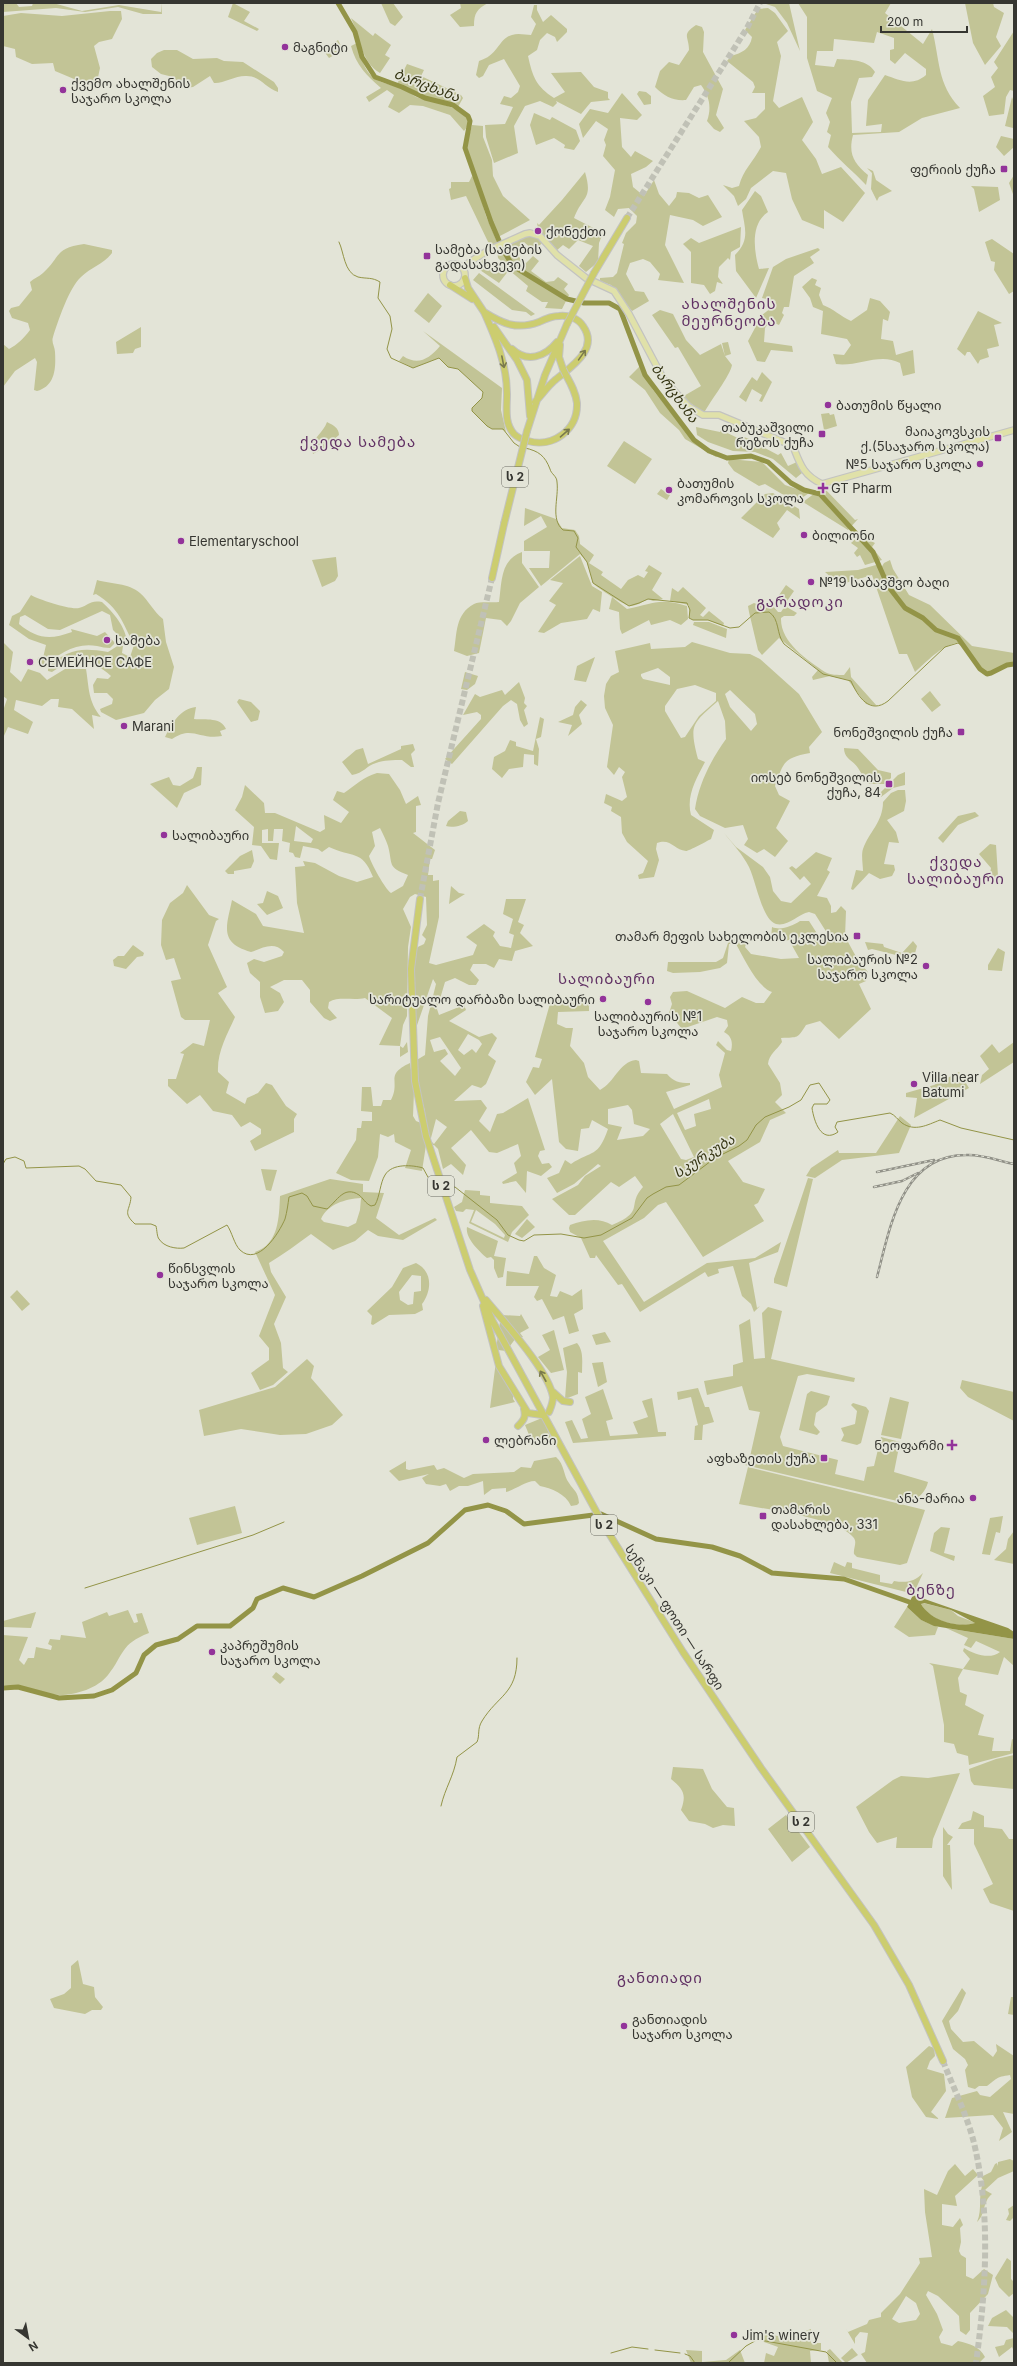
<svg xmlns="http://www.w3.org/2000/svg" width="1017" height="2366" font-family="Inter,'Noto Sans Georgian',sans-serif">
	<rect width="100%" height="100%" fill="#e3e4d7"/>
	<!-- green -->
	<path fill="#c2c496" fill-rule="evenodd" d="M3 3H16L19 7 32 6 33 3H53L82 11 119 5 161 12V3L162 14H143L118 7 85 12 56 8 3 12Z
		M233 3 250 12 244 21 259 29 257 31 228 17Z
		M381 3H393L403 17 395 26 390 23Z
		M460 3H488C477 9 474 13 474 26L460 27 450 15 461 8Z
		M763 3H789L800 51 787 23 775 7Z
		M798 3H891L885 13 923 44 932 29C940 60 937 84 960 108L922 118 899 132 853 135C848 154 854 163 868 175L866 185C854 172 840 161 828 147L831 135 827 132 830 122 826 113 832 98 817 91 807 58V17ZM877 32 894 38V49L890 50V60L895 64 905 53 926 69V75C912 87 900 80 885 75L868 100 866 126 882 124 881 132 852 133 851 102 859 78 872 77 875 72C867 59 851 60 837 59L834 67 815 65 817 51H833L834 39 874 43Z
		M965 3H993L994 7 1004 13 996 37 1001 46 985 65 973 43Z
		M534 5H537V10L543 22 551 15 567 29V32L557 42 555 37 547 33 540 40 537 50 528 56C533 78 536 86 554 98L565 92 551 73 581 72 594 87 608 92V98L610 100 591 102 581 114 556 101 557 103 553 107 540 101 525 106 514 126 518 153 494 163 486 137 485 125 505 124 513 107 500 104 504 96 511 98 518 92 520 86 504 59 489 65 483 76 479 78 476 75 479 61C498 56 499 38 512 35 518 33 526 35 531 35L536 24 531 17Z
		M768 8 775 13 788 31 777 42 781 56 773 101 779 108 802 97 813 122 802 140 816 159 822 174 841 167 865 193 843 222 824 210V229L802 220 792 199 786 173 773 171 751 188 746 199 738 206 734 196 723 185 732 188 739 186C743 170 753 162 761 147L759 137 744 121 756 118 765 109V93H752L755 87 753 82 727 61 731 56C742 53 750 49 752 37L745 30 758 9Z
		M110 11H121L122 19 112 39 99 42 94 46 100 68 97 82 86 84 55 71 53 63 32 64 16 57 15 49 3 46V16L21 13 62 16Z
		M351 18 373 36 375 33 391 45 385 55 390 58 380 73C361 62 360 37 351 18Z
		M696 25 702 27 704 32 703 52 723 89 716 115 724 128 720 132 714 129 707 121C712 107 709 96 701 85L694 87 686 100C673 101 664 96 655 87L660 71 669 62 679 65 689 50C689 36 681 35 696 25Z
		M1014 31V91L1010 90 1006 97 1004 114 989 116 983 96 995 87 991 77 998 68 994 62Z
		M338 40 343 50 329 58 323 50Z
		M357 43C360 55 364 71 374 78 382 84 394 85 403 89 408 91 412 95 416 97 428 102 484 109 464 131L450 115 423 106 410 105 399 113 388 107 394 95 387 90 369 102 366 97 381 88C367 76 356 65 351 46Z
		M164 50H177L193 59 217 58 224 61 243 62 274 82 278 88V92C265 88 260 75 245 76 235 76 222 84 214 83L210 76 193 87 185 88 173 77 161 74 152 67 151 59 157 53Z
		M407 64 424 70 421 76 461 95 463 98 458 107 419 95 397 84Z
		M639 91 646 92 651 96V104L644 105 637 94Z
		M622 93 642 115 637 120 620 118 622 147 631 157 635 151 653 161 646 167 631 174 633 187 644 196 654 180 659 194 669 206 676 197 677 192 689 193 699 198 708 195 722 217 703 226 693 220 670 215 665 245 684 283 658 280 660 274 650 262 643 259 630 263 626 274 635 291 644 292 649 301 632 311 611 285 600 281V278L613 277 617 273 624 244 622 243 626 233 636 223 637 216 629 208 618 209 614 217 605 210 610 197 615 170 603 156 606 145 604 140 608 129 596 121 583 138 579 124 590 109 608 113Z
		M1012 97 1014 102 1013 128 1005 126Z
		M534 113 550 120 552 117 576 130 580 141 574 150 564 148 565 145 554 138 536 145 530 125Z
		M472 125 483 126V137L492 160 493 176 503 196 530 220 498 237 466 148Z
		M1001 136 1014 139V147L1004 156 996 147Z
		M867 168 873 171 876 180 892 191 879 197 877 201 871 189 872 173Z
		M585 172C593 200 583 195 574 218L603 233 599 243 598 262 586 272 579 266 593 246 578 240 569 249 563 245 556 251 539 234 537 223 539 225 562 200Z
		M1014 175V197L1009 183Z
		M472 176 475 178 486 216 498 244 490 246 466 196 451 200 449 189 451 188V182H469Z
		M971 186 998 187 1000 200 979 212 974 189Z
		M755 191 761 196 768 212C750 224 754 251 759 269L769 268 756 298 736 271 735 255C750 240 745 229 742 210Z
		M741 227 740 247 731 252 730 260 728 258 719 267 718 277 723 284 717 282 715 291 710 294 704 285 691 283V252L683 244 691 238 699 243Z
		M525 234 545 240 534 251 524 242 513 252 526 263 533 256 539 261 531 271 546 282 554 281 558 277 568 284 564 289 569 295 562 309 545 308 548 302H542L526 291 528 286 509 270 499 283 477 268 485 256 489 268 505 265 498 258 497 250Z
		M992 239 1014 254V291L1009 294 994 270 995 262 991 261 985 242Z
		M84 244 112 250V253C104 264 91 267 81 277 69 288 58 321 53 337 51 342 55 347 55 352 56 369 55 386 37 391L34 390 37 362 35 358 15 371 3 387V344L9 349C17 345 24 338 30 330L28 323 12 318 9 311 11 308 19 306 32 290 30 282C34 278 39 277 43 273 61 257 54 248 84 244Z
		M818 248 820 250 810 257 814 263 794 276 789 307H784L782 313 784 315 779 325 770 321 765 328 764 342 792 346 793 352 771 350 765 362 757 361 748 341 762 315 771 308 776 301 762 298 773 267 786 259Z
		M479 273 535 314 531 316 526 312 512 310 473 280Z
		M812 278 817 280 815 285 821 288 819 295 823 305C834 309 840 316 851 321L867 310 870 298 880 301 890 312 888 321 883 319 881 339 893 341 896 355 913 350 915 373 903 376 900 363C880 352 858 367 836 364L833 354 844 355 851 345 847 339 821 334 823 311 813 307 810 298 802 287Z
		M428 293 442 306 429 323 414 311Z
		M660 310 673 314 686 340 700 355 721 344 725 356 732 365C730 376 711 400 704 413L682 397 701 386 678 347 675 348 652 315Z
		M978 311 1002 323 994 325 999 346 987 349 989 357 980 360 978 364 970 352H967L965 356 957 349Z
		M141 327V347L135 349 133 353 117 354 116 342Z
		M423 331 502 388 501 410 506 432 502 429H492L487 426 472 411V408L482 398 483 392 458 369 448 367 439 358 413 368 399 361 403 356C418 366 429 359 440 346Z
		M728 342 731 354 725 356 722 343Z
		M640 366 653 390 693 441 718 456 716 457 685 439 679 430 660 413 645 390 629 377Z
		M762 372 772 382 762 402 759 401 762 395 752 389 746 402 739 397 752 377 757 381Z
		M829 413 830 415 834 414 837 426 824 430 821 414Z
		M327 422C333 425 339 428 339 435L325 447 313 454C309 439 323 434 327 422Z
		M696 427 720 432 721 430 742 440 744 437 763 444V447L778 455 781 453 788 466 797 462 802 473 796 478 773 459 755 452 733 451 708 442 697 435Z
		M624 441 652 459 635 484 607 466Z
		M729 459 762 462 785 485 809 493 799 500 782 494 765 484 759 486 734 471 728 463Z
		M823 487 855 520 858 519 848 530 803 502Z
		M661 489 670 495 667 500 657 494Z
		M773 493 799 509 800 519 787 510 777 523 780 529 773 538 741 518 765 494Z
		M525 508 556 519 562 528 575 530 579 536 580 544 594 555 589 563 603 572 601 575 621 589 628 580 638 575 644 578 648 572 645 571 649 565 662 573 652 590 663 599 653 601 648 599C642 602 637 606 630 606 624 605 597 588 593 583L587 562 580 554 541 586 529 568H549L550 551H524V541L547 527 541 516 524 526Z
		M858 536 863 541 867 539 875 543 872 547 882 560 865 565 860 555 857 557 854 553 858 548 851 543Z
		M522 552V563L539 587 520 603 511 621 507 626 501 620 486 618 479 653 467 656 454 651C457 634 455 614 474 604 480 601 492 603 499 602 502 582 500 560 522 552Z
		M580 556 592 586 602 592 600 612 593 609 587 619 561 623 544 633 538 632 556 605 549 601 563 583 550 580Z
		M336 557 338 576 335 581 322 587 312 560Z
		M890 560 893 569 909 595 930 605 972 646 1014 653V664C1004 665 999 671 991 673 981 676 966 649 962 642 942 644 930 659 915 672L907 654H899L872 575 842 584 838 579 835 581 825 572 858 570 876 565 881 568 884 563Z
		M97 580C110 584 129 583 140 593 149 601 153 611 163 619L166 642 174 667 169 689 155 700 144 713 116 720 101 712 100 709 112 704 113 699 107 693H94L93 685 97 678 108 679 111 676C93 659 72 658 52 672L48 671V667C68 649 81 647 108 652L119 645 123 646 122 653 130 657 134 645C122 622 120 609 96 594L93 595Z
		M786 585 794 591 785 604 777 598Z
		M683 587 706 608 700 615 703 617 709 611 724 623 723 626 708 620H693L689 618V605L670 601 672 588 678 592Z
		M31 595C40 600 70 610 79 608 90 605 89 600 102 602 113 612 127 628 127 644L113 630 110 615 102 611 60 630 48 629 25 615 20 617 19 624C37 639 50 640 72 632L71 629 97 636 105 632 115 643 110 648C105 648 102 647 97 646 77 642 58 653 45 667L37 660 39 657 43 658 46 645 29 639 9 625 12 616 20 612Z
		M612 597 627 609C653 604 658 597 687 606L688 619 681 625 670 620 651 625 649 620 622 634 620 629 619 612 609 609Z
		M754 603 763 607 773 606 778 612H781L785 606 797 613 794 616H784L781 618C780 642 807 660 825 672 830 675 838 675 844 675L850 667 851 677 877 706 866 704 848 680 830 676 813 680 812 677 818 670 779 638 762 655 758 650 749 612 748 606Z
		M694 622H709L727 629 726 638 693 625Z
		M3 642 13 652 10 672 21 682 28 669 40 673 47 680 65 669H86C89 687 88 702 101 717L92 715 94 729 72 709 58 707 59 699H51L42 706 16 700 14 710 33 722 28 734 8 727 3 738V711L7 699 3 696Z
		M692 642 730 653 750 654 760 659 799 694 822 732 809 747 810 753C783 758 784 762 775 786L779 795 790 801 776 828 788 841 775 857 764 849 757 853 744 845 748 839 743 825 725 828 700 816 695 809C699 783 711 760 726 739L725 721 718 701C692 724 689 724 698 759L705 762C696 779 686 796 691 815L714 830 711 839C707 841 689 851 686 851 674 850 671 838 657 843L656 849 659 860 654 877 639 879 638 875 643 873 648 861 627 842 622 833 621 817 611 811 612 807 604 803 606 794 622 801 627 797 622 777 625 772 619 767 614 775 607 767 613 725 605 708 604 696 606 684 611 676 619 672 615 651 650 643 651 649 685 647ZM658 668 670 677V685L643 679 641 676V674ZM695 685 716 693V701L699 716 685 737 681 738 665 711V706L677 689ZM730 690 755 714 757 724 751 731 730 707 725 694Z
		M595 657 586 682 574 680 577 666Z
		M465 672 478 676 475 684 467 690 461 689Z
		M519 682 525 698 524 703 527 706 524 710 528 724 524 727 520 720 517 704 511 700 503 706 452 764 445 759 481 719V715L477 712 463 715 475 694 480 697 502 690 505 695Z
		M930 691 941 705 932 712 921 699Z
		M239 699 251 702 260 711 258 720 251 722 237 702Z
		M581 700 587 705 579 715 582 724 568 736 572 725 558 722 573 715 575 707Z
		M196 707 194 719C206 720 221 717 226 729L220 731 222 736C199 740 192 725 172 739L165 737C172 723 180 709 196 707Z
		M540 717 544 719 541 737 536 739 539 749 538 766 534 764V755L524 754 523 767 509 769 502 778 492 769 494 757 505 751 510 740 516 742V746L533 751Z
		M413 744 415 750 411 754 414 767H411L402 760C393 760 384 760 376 763 366 766 364 773 352 775L342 762 356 750 363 748 368 764 401 749V746Z
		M844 748 858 749 878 770 891 773V778L885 784H869C864 779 862 774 858 768 853 760 844 759 844 748Z
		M197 767H202L201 785 184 793 177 808 150 784 169 777 173 785 180 786 193 778Z
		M905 772V785L893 788 881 797V792L898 775Z
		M377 773 389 774 400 790 406 804 418 796 421 805 416 806V832L413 833 435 850 432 859H430L428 875H433V881L439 880V917L429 963 436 965 473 955 477 945 466 937 484 924 495 932 493 936 500 946 511 948 514 935 509 933 513 919 503 914 506 899H526L518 922 524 925 520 933 533 946 515 951 512 961 499 959 494 968 486 964H473L470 970 479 980 476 985H469L455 978 445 982 437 1009 439 1015 464 1005 466 1010 449 1021 479 1037 492 1033 497 1038 488 1055 496 1061 486 1084 481 1088 472 1085 454 1101 481 1100 487 1108 479 1121 490 1132 497 1114 503 1113 528 1098 545 1150 540 1151 538 1156 542 1164 549 1163 552 1167 541 1176 527 1171 526 1193 516 1181 503 1184 502 1182 517 1173 514 1163 521 1156 518 1144 497 1153 489 1152 471 1130 451 1148 466 1165 463 1175 451 1164 443 1169 438 1149 434 1145H426L422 1171 405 1168 411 1150 395 1142 394 1134 388 1137 380 1134 378 1157 369 1181 351 1180 336 1173 356 1140 357 1128H361L362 1121H372V1112L361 1111 362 1087H371L373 1106H381L383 1100H391C401 1081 384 1075 410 1063L414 1091 413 1116 416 1121 426 1125 425 1111 417 1084 415 1061 425 1055 428 1016 436 984 433 979 414 1034C413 1012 409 971 415 951 416 947 420 946 424 944L426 939 422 935 427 925 426 897 415 894 410 897 403 909 411 927 408 947 407 1016 403 1025 400 1046 403 1048 407 1042 408 1052 400 1057V1046L379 1045 392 1018 365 998C354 1001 339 996 329 1002L328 1008 337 1018 330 1021 324 1018 310 1002V990L302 980H284L270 987 280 993 284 1002 278 1011 265 1013 260 997V982L250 973 247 963 254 959 264 962 282 956 284 952C274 941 263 948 251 952 218 943 227 925 232 900L256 914 263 926 304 933 297 903 295 867 305 866 303 861 315 863 339 876 357 882 373 877C362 849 352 858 329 847L322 852 318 849 303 846 300 858 295 857 293 853 289 852 290 843 282 841 283 829H274L273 841H268V829L262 830V843H279L277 860 270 859 261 846 252 845 254 827 235 810 242 797 245 785 264 803 265 813H275L320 832 325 829 324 815 341 823 349 812 333 800 337 791 344 793C356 785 363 777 377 773ZM296 826 313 839 311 843 294 841ZM380 828C383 834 386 840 388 846 393 865 387 867 408 875L403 886 391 893C385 889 371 863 369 856L375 846 372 832ZM468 1034 479 1040 482 1044 476 1053 472 1049 464 1055 458 1050ZM440 1037 461 1068 455 1076 440 1061 448 1054 445 1049 434 1052 430 1040ZM436 1119 447 1127 434 1144 429 1139 431 1138Z
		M898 790H905L906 801 904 811 887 820 896 832 899 843 889 842 884 864 894 865 895 870 892 876 880 879 869 873 853 890 851 889 856 870 863 871C863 865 861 855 863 849 869 832 883 822 883 802L891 793Z
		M460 811 466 812 468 821C463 826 452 828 446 826L448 821Z
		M975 812 979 816 958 825 943 843 938 838 958 816Z
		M724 833 736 847 763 867 770 877 773 891 781 901 791 903 811 884 804 876 800 880 789 868 792 866 796 869 816 852 832 858 827 870 830 872 817 896 827 898 831 906V913L836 912 841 906 846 911 845 937 827 933 815 914 809 912C798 914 788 927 776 924 762 920 756 881 749 867 743 855 733 844 724 833Z
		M990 844 996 845 998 876 989 879 991 868 979 854Z
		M252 850 254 861 251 868 234 871V874H228L225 871 240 856Z
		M187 885 209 915 219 919 216 921 208 945 227 987 218 993 235 1017C227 1035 217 1052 218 1072L229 1082 226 1093 245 1104 247 1098 258 1093 266 1083 272 1085 286 1106 297 1114 294 1119V1132L255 1151 250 1141 261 1134V1129L250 1122 241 1127 232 1115 213 1111 200 1095 187 1104 168 1086V1079H176L184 1054 180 1053 193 1043 204 1046 210 1020H185L181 1017 171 981 181 979 174 958 166 960 161 945 162 920 170 903 183 893Z
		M451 886 459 893 465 894 449 904Z
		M267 891 278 896 283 908 267 915 257 904 263 903Z
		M800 921H809L818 935 827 939 848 942 859 962 868 972 866 981 859 984 871 1009 839 1039 820 1021 806 1025C797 1039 799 1037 781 1038L782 1042C777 1050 769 1054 768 1064L780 1083 782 1095 775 1102 786 1113 770 1120 760 1142 728 1161 743 1182 765 1189 758 1203 754 1205 764 1221 703 1257 666 1202 658 1205 644 1218 603 1241 644 1302 707 1263 755 1258 781 1242 778 1252 749 1263 757 1308 760 1306 754 1312 751 1304 742 1296 733 1266 718 1269 719 1273 708 1277 705 1272 640 1312 622 1284 618 1285 596 1255 595 1258H590L581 1238 570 1232 569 1228 570 1225C584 1220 599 1217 612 1225 646 1211 626 1206 643 1187L635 1176 619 1187 611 1182 575 1215H569L552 1199 578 1185 585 1176 601 1166 598 1164 574 1184 557 1193 547 1178 559 1173 565 1160 571 1164C592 1150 598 1158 608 1129L592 1120 589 1128 581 1129 578 1151 566 1149 559 1142 552 1079 535 1095 526 1082 533 1067 539 1068 542 1059 535 1057 551 1000 589 1001V1011L558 1012 557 1024 566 1028H573L570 1046 584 1063 588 1077 600 1090C615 1082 619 1062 636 1060L639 1061 641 1073 667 1074C674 1082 679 1083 690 1083V1085L666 1092 674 1109 722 1087 719 1075 725 1053 716 1045 718 1041 727 1050 731 1051C733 1043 732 1036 724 1032L728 1026 727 1020 717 1017 682 1029 669 1013 672 1004 670 997 673 992 687 991 725 1008 742 997 756 1003H764L772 992C757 987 744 958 736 944H729L727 963 720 968 700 972 673 973 667 971 668 962H716L723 958 730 937 744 936 748 938 745 947 751 954 781 959 799 958 789 940 784 941 771 938 772 927C781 931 792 926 800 921ZM709 1099 711 1109 694 1114 696 1126 685 1130 677 1113ZM628 1105 632 1110 634 1124 650 1129 643 1136 617 1140 622 1127 608 1124V1109ZM673 1114 694 1157 686 1160 681 1159 660 1124Z
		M913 941 917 946 914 957 908 958 872 949 868 950 865 942 883 944 884 947 902 953Z
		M133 945 144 953 143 956 137 957 126 969 114 966 113 960 118 956H124Z
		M998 948 1005 952 1002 971 988 970V965Z
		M1014 1042V1062L980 1084 982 1075 989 1069 980 1056 992 1044 999 1053Z
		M959 1072 969 1088 914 1118 917 1098 906 1097V1093L934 1085Z
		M900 1116 911 1125 899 1153 842 1160 815 1178 806 1176 811 1168 838 1150 839 1153H876Z
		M261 1169 277 1170 271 1191 266 1190Z
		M808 1178 813 1179 787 1287 774 1283V1279Z
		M330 1179 363 1184V1192L384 1193 376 1218 399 1235 435 1218 437 1220 403 1240 378 1236 368 1230 355 1241 333 1250 311 1234C297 1244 284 1254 269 1263L271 1272 286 1297 274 1324 281 1343 283 1368 288 1372 273 1385 260 1390 251 1373 269 1360V1348L259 1336 275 1295 255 1252C279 1244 279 1217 280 1196ZM361 1198 360 1210 356 1223 348 1227 324 1222 321 1219C328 1204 345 1199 361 1198Z
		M465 1190 480 1191V1195L490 1196V1203L522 1206 529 1215 512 1232 508 1242 469 1223 474 1210 466 1209 463 1212 456 1211 454 1207 462 1202ZM476 1210 495 1224 505 1235 504 1238 471 1222Z
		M527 1219 535 1227 522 1238 515 1234Z
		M467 1227 498 1241 494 1256 506 1258 503 1277 498 1278 494 1268V1260L491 1257 487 1258C479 1251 465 1238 467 1227Z
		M534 1256H537L544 1268 556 1275 550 1296 557 1297 560 1291 572 1296 582 1289 583 1309 574 1314 579 1331 569 1334 564 1316 553 1320 542 1299 537 1301 534 1297 539 1286H506L507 1271 529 1274Z
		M416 1263C434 1272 431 1292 422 1304L423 1310 415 1314 389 1315 373 1325 371 1324 372 1316 367 1311 392 1287 403 1268ZM412 1275 421 1276V1291L414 1292 413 1304 408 1305 400 1300 399 1292Z
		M17 1290 30 1304 22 1311 10 1297Z
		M768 1307 782 1311 771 1359 855 1378 854 1382 807 1374 798 1376 780 1437 783 1446 838 1460 835 1474 864 1481 867 1467 874 1466 881 1437 900 1442 894 1472 928 1482C926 1492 918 1498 910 1504L745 1465 749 1461 760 1412 749 1410 742 1386 707 1395 704 1381 733 1376V1365L743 1362 739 1325 750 1319 754 1359 765 1358 762 1313Z
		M521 1314 529 1328 520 1333 523 1337 516 1338 506 1351 498 1350 496 1349 501 1315 520 1316Z
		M554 1330 564 1370 551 1373 538 1357 550 1350 542 1335Z
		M605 1332 611 1342 596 1345 592 1335Z
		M577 1343C584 1351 582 1362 582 1373L578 1372V1394L565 1399 567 1372 563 1348Z
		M307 1359 314 1366 311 1378 343 1415 332 1425 306 1434 280 1435 241 1429 204 1436 199 1410 275 1387Z
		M496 1361 513 1385V1399L515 1402 490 1408Z
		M603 1362 607 1382 598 1387 592 1363Z
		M962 1380 1014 1392V1421L968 1397 960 1388Z
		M698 1388 705 1407H709L714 1422 703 1425 702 1440H694L695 1426 698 1425 691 1397 678 1400 677 1392Z
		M603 1389 613 1419 606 1421 610 1436 638 1434 633 1422 648 1417 642 1401 652 1398 658 1432H666V1436L573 1443 565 1422 572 1420 581 1439 588 1438 582 1419 591 1414 585 1397Z
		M811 1391 830 1396 827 1405 816 1413 814 1425 820 1432 817 1435 799 1430 807 1394Z
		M890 1397 909 1402 901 1439 881 1435Z
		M853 1403 866 1407 869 1411 861 1443 857 1445 841 1441 844 1435 841 1428 855 1424 857 1411 851 1405Z
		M542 1418 554 1444 532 1442 525 1425Z
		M556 1457C565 1465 563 1475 569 1483 574 1491 578 1491 579 1503L577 1505 571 1506C566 1494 551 1488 540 1486L535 1481C525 1481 517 1489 506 1492V1488L492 1489 484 1495 483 1481 468 1486H459L450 1491 446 1484 440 1486 426 1484 422 1478 429 1474 399 1481 389 1471 406 1461V1469L409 1470 434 1465 437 1470 444 1468 464 1478 473 1474 514 1472 521 1467 531 1468 534 1461Z
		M748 1467 925 1510 907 1563 900 1565 857 1557 854 1554C853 1548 858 1542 853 1537 838 1518 764 1509 739 1504Z
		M235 1506 242 1533 197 1545 189 1518Z
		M1003 1516 1000 1533 996 1532 990 1555 982 1554 990 1518Z
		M941 1527 950 1528 944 1553 955 1556 954 1561 930 1551 934 1533Z
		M1014 1531V1564L994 1560 1006 1549 1008 1539Z
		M834 1562 845 1567 847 1562 852 1563V1568L880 1575V1582L892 1584 894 1581C906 1583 914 1582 923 1573L913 1595 906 1592 830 1573Z
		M923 1603 951 1610 958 1616 976 1623C957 1628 931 1622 921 1604Z
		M907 1607 921 1620 938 1627 935 1635 909 1637 894 1627Z
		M128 1610 134 1623 138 1622 136 1614 142 1613 149 1633C120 1644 124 1655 108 1675 98 1688 76 1695 60 1695 43 1695 22 1686 3 1685V1635L28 1637 19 1660 24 1665 28 1658H34L36 1647 51 1650 52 1646 48 1644 50 1639 60 1640 61 1635 86 1638 82 1622 107 1612 109 1616Z
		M36 1612 31 1628 3 1627V1621Z
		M946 1628 1014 1639V1666L1004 1657 998 1675 963 1669 958 1678 960 1692 967 1695 965 1705 984 1715 978 1735 994 1738 992 1751H1010L1012 1739 1014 1740V1753L969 1765 968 1756 957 1753 954 1744 944 1742V1725L933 1666 929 1663 963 1669 970 1659 963 1651 964 1648C974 1654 990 1660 1000 1652L976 1641 971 1648 964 1645 968 1638Z
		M276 1672 285 1679 280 1684 272 1677Z
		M1014 1755V1789L974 1785 971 1781 969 1769 996 1759Z
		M673 1767 703 1769 712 1789 727 1807 734 1808 735 1826 723 1825 713 1828 705 1824 689 1821 681 1810C687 1794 683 1789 671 1779Z
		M960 1773 933 1839 932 1848H896L897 1837 877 1843 869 1832 856 1807 893 1780 901 1776 928 1778Z
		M973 1811 984 1816V1827L1002 1829 1009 1839H1014V1911L990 1903 983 1889 993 1884 974 1844V1829H958L962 1823 971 1820Z
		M786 1815 810 1847 792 1862 768 1829Z
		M943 1827 948 1834 953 1837 947 1845H950L952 1890 943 1876Z
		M78 1960 83 1984 94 1987 95 1997 103 2007 101 2010H92L85 2014 54 2008 50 1999 64 1994 71 1988V1966Z
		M962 1988 966 1993 958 2011 949 2021 951 2029 963 2042 974 2041 993 2057 997 2051 996 2044 1014 2056V2114L1003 2112 1012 2132 999 2141 1003 2128 993 2115 945 2118 952 2098 977 2091 980 2095 990 2097 1011 2079 1010 2075C995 2077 997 2079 987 2086H979L975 2089 968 2087 965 2070 968 2065 965 2059 953 2049 942 2021Z
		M1011 1997H1014V2015L1008 2014Z
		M929 2046 934 2048 935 2056 930 2061 927 2069 944 2074 946 2091 931 2112 939 2119 926 2117 912 2097 906 2067Z
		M1010 2159 1014 2161V2171L998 2178 985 2190 992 2194C982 2202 986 2214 977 2222 983 2209 977 2195 984 2181L981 2177 991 2172 995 2164 997 2163 998 2166V2162Z
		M955 2164 965 2176 973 2169 978 2175 955 2196 957 2206 942 2204V2225L953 2227 960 2218 963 2225 960 2228 961 2242 959 2251 961 2255 966 2258V2276L973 2279 984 2269 993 2275 988 2294 970 2313V2330L966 2335 960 2331 959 2316 938 2296 928 2291 926 2295 937 2314 943 2330 939 2337 941 2343 952 2346 958 2341C970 2344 979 2346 985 2357L979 2363H867L861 2354 865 2352 868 2333 860 2332 855 2338V2344L846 2329 848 2332 867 2324 869 2320 881 2317V2313L900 2294 920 2263 919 2258 932 2257 925 2212 924 2189 937 2195 948 2171ZM906 2296 916 2303 920 2314 916 2320 899 2323 892 2319Z
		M1014 2205V2217L1010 2221 1006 2220 1009 2214 1008 2209Z
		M1007 2258 1011 2261V2279L1014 2282V2293L1009 2297 999 2287 995 2278Z
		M1006 2310 1014 2318V2334L1007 2327 988 2326 992 2318Z
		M811 2329V2343H821V2350L810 2351 811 2363H764L766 2353 774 2356 778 2347 764 2342 761 2336 768 2335 789 2337Z
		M1014 2338V2351L1012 2347 999 2357 995 2347 1004 2345 1006 2340Z
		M852 2348 858 2355 846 2363 841 2358Z
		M830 2349 843 2363H829L827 2351Z
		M686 2350 702 2351V2362L726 2360 740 2350 745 2363H691Z"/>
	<!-- water -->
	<path fill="#939447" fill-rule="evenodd" d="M913 1595 1008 1628 1014 1632V1639L934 1626 921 1620 907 1607ZM924 1603 951 1610 975 1623C957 1628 931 1621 921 1604Z"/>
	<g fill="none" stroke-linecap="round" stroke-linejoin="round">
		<!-- stream -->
		<path stroke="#939447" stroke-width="1" d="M339 242C344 252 344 273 358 277 367 279 372 277 380 282L378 298 390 316 392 329 387 349 391 358 413 368 439 358 448 367 458 369 483 392 482 398 472 408V411L487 426 492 429H503L514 443 520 447
			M525 448C539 451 545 456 550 469 551 474 557 476 557 482 559 498 550 519 563 530L574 531 578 538 576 547 587 562 593 583 629 606 639 603 648 599 687 603 690 610 689 618 693 620H708L730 628 739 627 755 613 769 612C780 619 776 634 784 644L823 674 851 681C858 697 870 715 888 701L945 647 958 643 966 648
			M3 1164 6 1159 15 1157 24 1161 26 1168 79 1166 85 1169 96 1181 121 1185 131 1197C130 1211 122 1212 135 1224H151L156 1226C157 1230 157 1237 159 1239 164 1247 176 1249 184 1248L227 1225C232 1232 234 1244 240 1250 258 1267 279 1233 285 1219 287 1212 288 1204 289 1197L302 1193 307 1196 313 1206 327 1209C337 1201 344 1185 359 1195 363 1198 365 1203 371 1206L375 1205C380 1196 380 1183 385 1175 392 1163 413 1165 423 1168L435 1190H442
			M447 1188 455 1187 497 1220 508 1235 519 1240 524 1241 534 1235 561 1234 584 1238 601 1235 632 1218 647 1198 653 1194 666 1187 679 1185 715 1158 739 1146 747 1140 756 1125 765 1117 789 1107 801 1100 810 1085 819 1083 830 1100 827 1104H814L812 1108C814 1121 821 1144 838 1132L835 1127 837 1122 890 1113C895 1115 898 1120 902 1123 915 1132 927 1125 940 1120L961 1128 1014 1140
			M85 1588 253 1535 284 1522
			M441 1806C445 1788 454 1776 457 1757L477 1742C480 1735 477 1729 482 1721 498 1695 517 1694 517 1658
			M760 2340 826 2352 837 2363
			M655 2350 680 2353
			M611 2353 632 2347 648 2349
			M685 2354 690 2356 695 2363
			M728 2363 746 2346 755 2341"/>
		<!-- river -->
		<path stroke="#939447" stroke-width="5" d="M338 3 355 32 362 57 375 77 402 87 425 98 453 105 468 116 470 121 465 148 491 222 503 250 513 266 567 299 584 303H609L620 309 645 375 694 440 709 451 727 458 751 456 768 462 791 483 804 490 820 494 873 552 888 586 905 608 923 618 936 630 958 638 980 669 987 674 991 673 1007 665 1014 664
			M3 1688 18 1687 59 1698 94 1696 112 1690 136 1673 144 1655 156 1645 178 1639 197 1626H230L253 1608 257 1599 283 1588 314 1597 362 1576 428 1543 465 1510 488 1505 506 1511 524 1524 601 1514 656 1539 712 1547 740 1556 772 1573 844 1579 915 1604"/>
		<!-- highway-tunnel -->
		<path stroke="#c0c1b6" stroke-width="6" stroke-dasharray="6 3" stroke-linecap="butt" d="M627 218 747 28 760 3
			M420 899 438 803 492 578
			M943 2061C953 2087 967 2115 974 2143 991 2215 986 2290 976 2363"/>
		<defs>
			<path id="major" d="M443 275a11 11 0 1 1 22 0a11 11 0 1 1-22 0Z
				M462 267 487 251 525 234 530 233 540 236 557 255 586 278 614 291 629 314 664 380 689 407 703 415H719L793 446C800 464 803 475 822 484L1014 430"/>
			<path id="highway" d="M594 273 627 218
				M465 278 468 288 486 315
				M450 285 472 299
				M484 312C496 339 507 364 507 394 507 408 504 423 514 434 518 438 524 440 528 441 553 448 578 430 577 403 576 393 571 384 566 375
				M484 312C503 324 517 330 539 322 545 319 552 316 559 316 568 315 578 318 583 326 600 350 569 368 554 381 547 387 542 395 535 402
				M494 327 517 360 527 380 530 416
				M560 345 559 357 563 369
				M512 349C527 363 545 357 557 342
				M527 431 545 375 567 324
				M492 578 504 524
				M420 899 411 969 415 1081 426 1136 470 1270 492 1320 603 1524 683 1652 761 1768 874 1925 909 1985 943 2061
				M486 1300C504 1322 549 1371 553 1397 553 1403 551 1407 549 1412
				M483 1306 499 1366 528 1413 542 1415
				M553 1392 563 1401 570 1402
				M518 1426C524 1420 526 1417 524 1409"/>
		</defs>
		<!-- major casing -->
		<use href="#major" stroke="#c3c3c1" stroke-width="8"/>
		<!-- highway casing -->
		<use href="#highway" stroke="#c3c3c1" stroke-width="8"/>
		<!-- major -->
		<use href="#major" stroke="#e0e1a9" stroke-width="5.5"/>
		<!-- highway -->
		<use href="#highway" stroke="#cccd6f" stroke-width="6"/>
		<defs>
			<path id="rail" d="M877 1172 934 1160
				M874 1187 902 1181 918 1173
				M877 1277C890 1228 901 1155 966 1155 982 1154 999 1161 1014 1164"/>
		</defs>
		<!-- rail casing -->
		<use href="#rail" stroke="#919188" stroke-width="2.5"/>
		<!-- rail -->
		<use href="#rail" stroke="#e3e4d7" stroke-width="1" stroke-dasharray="3" stroke-linecap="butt"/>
		<defs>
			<path id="highway-bridge" d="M567 324 594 273
				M563 369 566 375
				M504 524 527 431"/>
		</defs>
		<!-- highway-bridge casing -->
		<use href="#highway-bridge" stroke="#c3c3c1" stroke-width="8" stroke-linecap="butt"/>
		<!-- highway-bridge -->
		<use href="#highway-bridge" stroke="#cccd6f" stroke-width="6"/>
	</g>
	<!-- one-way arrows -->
	<defs><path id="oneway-shaft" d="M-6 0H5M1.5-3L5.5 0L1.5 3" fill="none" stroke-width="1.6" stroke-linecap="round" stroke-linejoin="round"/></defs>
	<g stroke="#7a7a4d">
		<use href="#oneway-shaft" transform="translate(582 355) rotate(-55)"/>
		<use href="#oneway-shaft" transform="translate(503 362) rotate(79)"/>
		<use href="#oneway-shaft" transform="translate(565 433) rotate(-41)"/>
		<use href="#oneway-shaft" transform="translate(543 1376) rotate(-119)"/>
	</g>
	<!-- markers -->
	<g fill="#93339a" stroke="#e3e4d7" stroke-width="1.5">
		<circle cx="285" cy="47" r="4"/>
		<circle cx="63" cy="90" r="4"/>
		<rect x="1000" y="165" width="8" height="8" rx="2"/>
		<circle cx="538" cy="231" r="4"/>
		<rect x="423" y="252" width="8" height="8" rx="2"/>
		<circle cx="828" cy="405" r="4"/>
		<rect x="818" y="430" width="8" height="8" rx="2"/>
		<rect x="994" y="434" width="8" height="8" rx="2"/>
		<circle cx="980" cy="464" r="4"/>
		<path d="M821 482h4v4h4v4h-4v4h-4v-4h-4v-4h4z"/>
		<circle cx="669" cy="490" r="4"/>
		<circle cx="804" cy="535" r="4"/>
		<circle cx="181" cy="541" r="4"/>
		<circle cx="811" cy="582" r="4"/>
		<circle cx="107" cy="640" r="4"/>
		<circle cx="30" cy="662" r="4"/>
		<circle cx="124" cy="726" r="4"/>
		<rect x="957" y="728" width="8" height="8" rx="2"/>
		<rect x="885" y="780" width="8" height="8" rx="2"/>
		<circle cx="164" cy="835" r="4"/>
		<rect x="853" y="932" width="8" height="8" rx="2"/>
		<circle cx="926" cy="966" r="4"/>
		<circle cx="603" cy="999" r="4"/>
		<circle cx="648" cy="1002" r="4"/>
		<circle cx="914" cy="1084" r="4"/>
		<circle cx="160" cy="1275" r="4"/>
		<circle cx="486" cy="1440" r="4"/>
		<path d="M950 1439h4v4h4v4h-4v4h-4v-4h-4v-4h4z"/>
		<rect x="820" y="1454" width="8" height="8" rx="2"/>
		<circle cx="973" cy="1498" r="4"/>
		<rect x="759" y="1512" width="8" height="8" rx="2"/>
		<circle cx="212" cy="1652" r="4"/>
		<circle cx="624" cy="2026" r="4"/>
		<circle cx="734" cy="2335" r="4"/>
	</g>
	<g text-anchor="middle" stroke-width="3.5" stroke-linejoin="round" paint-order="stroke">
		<!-- shield labels -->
		<g fill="#e3e4d7" stroke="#6a6a63" stroke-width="1">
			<rect x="502" y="467" width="26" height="20" rx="3"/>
			<rect x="428" y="1176" width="26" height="20" rx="3"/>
			<rect x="591" y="1515" width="26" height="20" rx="3"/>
			<rect x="788" y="1812" width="26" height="20" rx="3"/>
		</g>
		<g font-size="12" font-weight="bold" fill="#363631">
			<text x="515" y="481">ს 2</text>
			<text x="441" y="1190">ს 2</text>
			<text x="604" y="1529">ს 2</text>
			<text x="801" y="1826">ს 2</text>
		</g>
		<!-- poi labels -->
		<g font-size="13" fill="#363631" stroke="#e3e4d7" text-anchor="start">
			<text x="293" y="52">მაგნიტი</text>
			<text x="71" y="88">ქვემო ახალშენის<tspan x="71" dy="15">საჯარო სკოლა</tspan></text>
			<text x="996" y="174" text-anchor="end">ფერიის ქუჩა</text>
			<text x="546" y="236">ქონექთი</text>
			<text x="435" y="254">სამება (სამების<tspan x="435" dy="15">გადასახვევი)</tspan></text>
			<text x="836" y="410">ბათუმის წყალი</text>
			<text x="814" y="432" text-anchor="end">თაბუკაშვილი<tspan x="814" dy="15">რეზოს ქუჩა</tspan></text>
			<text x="990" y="436" text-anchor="end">მაიაკოვსკის<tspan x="990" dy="15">ქ.(5საჯარო სკოლა)</tspan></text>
			<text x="972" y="469" text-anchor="end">№5 საჯარო სკოლა</text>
			<text x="677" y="488">ბათუმის<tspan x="677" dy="15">კომაროვის სკოლა</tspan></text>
			<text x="831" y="493">GT Pharm</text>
			<text x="812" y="540">ბილიონი</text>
			<text x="189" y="546">Elementaryschool</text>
			<text x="819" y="587">№19 საბავშვო ბაღი</text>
			<text x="115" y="645">სამება</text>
			<text x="38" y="667">СЕМЕЙНОЕ САФЕ</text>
			<text x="132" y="731">Marani</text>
			<text x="953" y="737" text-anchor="end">ნონეშვილის ქუჩა</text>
			<text x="881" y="782" text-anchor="end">იოსებ ნონეშვილის<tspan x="881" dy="15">ქუჩა, 84</tspan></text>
			<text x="172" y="840">სალიბაური</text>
			<text x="849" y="941" text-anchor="end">თამარ მეფის სახელობის ეკლესია</text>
			<text x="918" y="964" text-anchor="end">სალიბაურის №2<tspan x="918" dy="15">საჯარო სკოლა</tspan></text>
			<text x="595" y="1004" text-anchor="end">სარიტუალო დარბაზი სალიბაური</text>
			<text x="648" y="1021" text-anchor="middle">სალიბაურის №1<tspan x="648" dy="15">საჯარო სკოლა</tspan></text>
			<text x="922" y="1082">Villa near<tspan x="922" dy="15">Batumi</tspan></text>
			<text x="168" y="1273">წინსვლის<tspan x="168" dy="15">საჯარო სკოლა</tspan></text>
			<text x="494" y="1445">ლებრანი</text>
			<text x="944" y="1450" text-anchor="end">ნეოფარმი</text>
			<text x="816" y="1463" text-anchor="end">აფხაზეთის ქუჩა</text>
			<text x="965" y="1503" text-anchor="end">ანა-მარია</text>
			<text x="771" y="1514">თამარის<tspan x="771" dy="15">დასახლება, 331</tspan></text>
			<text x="220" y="1650">კაპრეშუმის<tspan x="220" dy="15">საჯარო სკოლა</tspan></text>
			<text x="632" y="2024">განთიადის<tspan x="632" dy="15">საჯარო სკოლა</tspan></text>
			<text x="742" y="2340">Jim's winery</text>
		</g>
		<!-- street labels -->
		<g font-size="13" fill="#363631" stroke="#e3e4d7">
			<text transform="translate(675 1617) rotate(57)" y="5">სენაკი — ფოთი — სარფი</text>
		</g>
		<!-- water labels -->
		<g font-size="14" font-style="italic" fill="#331" stroke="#e3e4d7">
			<text transform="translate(427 85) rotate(21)" y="5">ბარცხანა</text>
			<text transform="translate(675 393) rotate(54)" y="5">ბარცხანა</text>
			<text transform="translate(704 1156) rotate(-32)" y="5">სკურკუბა</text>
		</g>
		<!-- quarter labels -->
		<g font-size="15" letter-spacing="1" fill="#613164" stroke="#e3e4d7">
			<text x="729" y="309">ახალშენის<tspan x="729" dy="17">მეურნეობა</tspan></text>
			<text x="358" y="447">ქვედა სამება</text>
			<text x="800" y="607">გარადოკი</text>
			<text x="956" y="867">ქვედა<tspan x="956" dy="17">სალიბაური</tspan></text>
			<text x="607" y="984">სალიბაური</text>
			<text x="931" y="1595">ბენზე</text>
			<text x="660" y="1983">განთიადი</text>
		</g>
	</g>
	<!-- border -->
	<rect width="1017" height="2366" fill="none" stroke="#363631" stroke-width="8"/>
	<!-- north arrow -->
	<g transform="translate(28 2338) rotate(148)" stroke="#e3e4d7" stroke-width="3" paint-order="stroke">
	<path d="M0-3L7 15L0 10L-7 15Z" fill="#363631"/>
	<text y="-6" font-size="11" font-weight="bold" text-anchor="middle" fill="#363631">N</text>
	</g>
	<!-- scale -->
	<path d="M881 26v6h86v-6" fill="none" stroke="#363631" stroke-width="2"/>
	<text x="887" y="26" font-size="12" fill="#363631" stroke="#e3e4d7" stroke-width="3" paint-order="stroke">200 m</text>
</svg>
